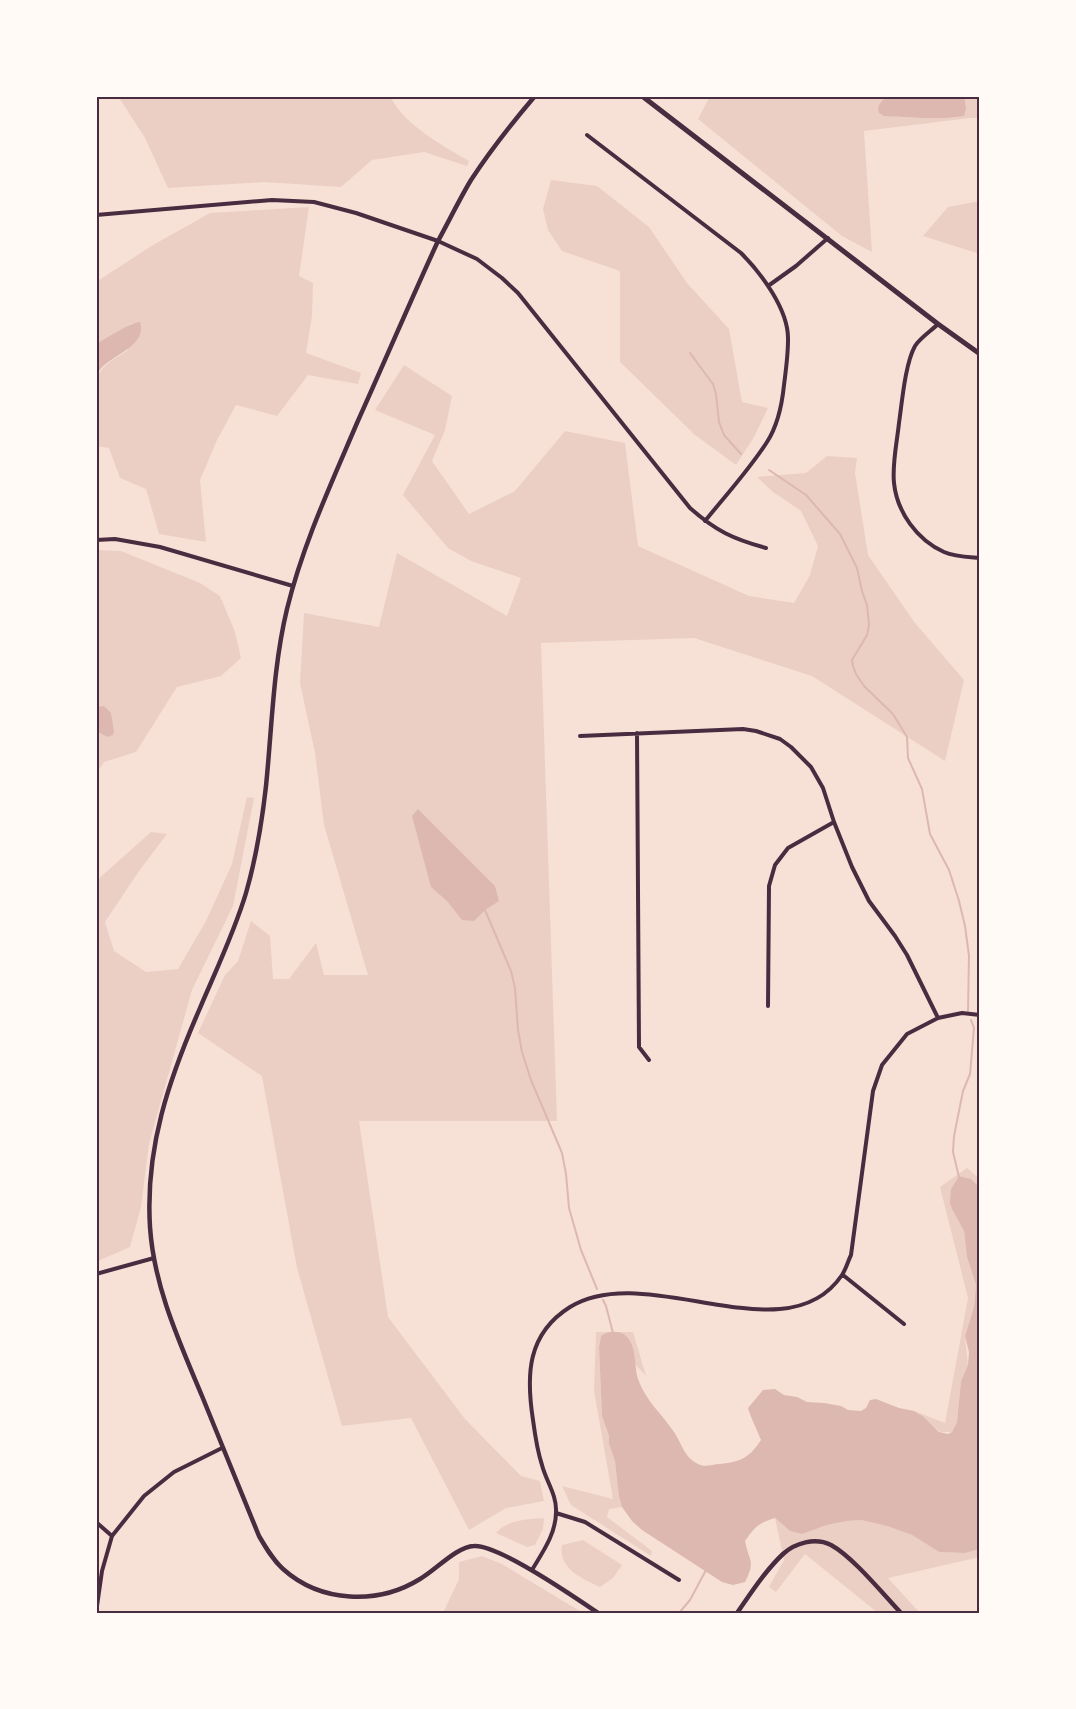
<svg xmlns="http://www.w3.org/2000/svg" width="1076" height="1709" font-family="'Noto Serif',serif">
	<rect width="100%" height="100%" fill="#f7e1d7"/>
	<!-- green -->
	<path fill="#ebcfc5" d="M118 96H390C404 125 442 145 469 161L467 166 424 152 372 160 341 187 264 182 168 188 145 138Z
		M710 96H887L879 104 896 117 946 118 964 96H980V118H970L864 131 872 252 842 236 698 119Z
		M551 180 597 186 649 227 687 283 729 329 742 402 768 408 754 437 736 465 695 435 620 362V271L562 251 548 230 543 209Z
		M980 201V254L923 236 948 207Z
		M309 207 299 276 313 283 312 316 306 353 361 373 358 384 308 375 277 416 236 405 217 440 200 480 206 542 159 534 146 489 120 478 109 448 96 446V380C101 365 114 359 127 351L132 323 118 333 96 344V282L153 245 210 213Z
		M404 365 452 396 445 430 432 461 469 514 515 491 565 431 625 443 638 546 749 596 794 603 810 575 818 546 801 511 773 492 757 477 806 473 827 456 857 458 855 473 868 555 915 623 964 680 945 761 812 676 694 638 541 643 557 1121H359L388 1317 465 1419 521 1476 540 1481 544 1501 506 1508 469 1530 411 1418 342 1426 297 1268 262 1076 198 1033 225 975 238 961 251 921 270 936 273 979H289L316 943 324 975H368L324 825 315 753 300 683 304 613 379 627 397 553 507 616 521 578 471 561 448 548 403 495 435 435 375 410Z
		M96 550 121 551 200 583 220 596 235 632 241 658 221 676 177 687 136 752 104 762 96 774V731L107 737 104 706 96 707Z
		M247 797 254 798 233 906 192 990 149 1144 141 1207 130 1247 96 1262V881L151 832 167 834 139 871 105 922 114 951 146 972 178 969 206 921 232 864Z
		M967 1168 980 1179V1188L967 1178 959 1176 951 1189 952 1209 964 1231 967 1257 976 1285 974 1307 965 1336 968 1365 961 1381 957 1422 952 1432H940L924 1417 914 1411 945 1423 968 1298 940 1187Z
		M596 1332H633L646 1376 634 1363V1354L605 1333 601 1336 599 1347 602 1416 609 1436V1444L615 1461 622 1507 609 1509 607 1517 652 1551 651 1556 571 1505 562 1486 613 1499 594 1391Z
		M544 1518 543 1529 535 1545 527 1547 496 1533C506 1520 529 1519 544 1518Z
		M775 1518 790 1531 802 1534 827 1525 847 1521 861 1520 887 1526 912 1535 939 1552 965 1553 980 1549V1557L888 1578 920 1613H878L805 1554 776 1592 769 1587 784 1560Z
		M583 1540 622 1565 613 1578 600 1587C582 1578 558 1569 562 1545Z
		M482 1556 502 1564 583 1613H443L459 1579V1562Z"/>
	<!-- water -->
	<path fill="#dcb8b0" d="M887 96H964L966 108 964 116 946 118H924L884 116 879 113C876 105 882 101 887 96Z
		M140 322C148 347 110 355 99 371 99 372 97 378 96 380V344C107 338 129 323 140 322Z
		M104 706 111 713 114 732 113 735 107 737 96 731V707Z
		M418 809 495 886 499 901 485 910 474 921 462 920 447 901 431 887 412 816Z
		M959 1176 971 1179 980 1188V1549L965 1553 939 1552 912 1535 887 1526 861 1520 847 1521 827 1525 802 1534 790 1531 775 1518C758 1523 755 1527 745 1541 749 1562 756 1560 745 1582L733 1585 722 1582 642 1530 632 1521 622 1507 619 1496 615 1461 609 1444V1436L602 1416 599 1347 601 1336C607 1331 620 1330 626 1336 637 1346 634 1366 638 1379 645 1400 662 1414 674 1432 682 1444 684 1457 698 1464 706 1468 712 1464 720 1464 741 1462 750 1457 761 1440 757 1429 751 1419 748 1408L763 1390 775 1389 784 1395 797 1397 807 1402 824 1403 841 1406 848 1410 861 1411 866 1408 870 1400 876 1399 899 1408 914 1411 924 1417 939 1432 948 1434 952 1432 957 1422 961 1381 968 1365 969 1352 965 1336 974 1307 976 1285 967 1257 964 1231 952 1209 950 1203 951 1189Z"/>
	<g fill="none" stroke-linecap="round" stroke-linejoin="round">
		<!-- stream -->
		<path stroke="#dcb8b0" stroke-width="2" d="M690 353 713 384 716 394 719 422 724 435 741 454
			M769 470 806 495 840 534 857 568 862 591 867 605 869 625 867 635 852 660 853 666 856 674 864 686 893 714 907 737 908 758 922 789 930 834 949 870 959 901 965 926 969 956 968 1011
			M485 910 511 971 515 988 518 1030 522 1052 531 1080 562 1153 566 1174 569 1208 581 1250 597 1289
			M959 1177 953 1152 954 1136 963 1091 970 1074 974 1028 971 1020
			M603 1300 606 1306 613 1333
			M679 1613 690 1600 706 1570"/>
		<!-- minor -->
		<path stroke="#4a2c40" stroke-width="4" d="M587 135 741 253C761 273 789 310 788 340 788 355 786 370 784 385 782 405 778 425 767 442 749 470 726 495 705 521
			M96 215 272 200 314 202 356 213 438 241 477 259 502 278 518 293 690 508C716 531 733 539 766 548
			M768 286 796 266 828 238
			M938 324C931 331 920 338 915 346 905 364 902 403 899 423 897 442 892 464 894 483 897 512 917 540 944 552 955 557 968 557 980 558
			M96 540 115 539 160 547 293 586
			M637 733 639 1047 649 1060
			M580 736 743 729 756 731 780 739 791 747 811 767 823 788 834 822 852 867 869 901 895 936 907 955 938 1018
			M768 1006 769 886 775 865 788 848 834 822
			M96 1274 154 1258
			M843 1275 904 1324
			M556 1513 585 1522 679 1580
			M96 1522 112 1536
			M532 1570C542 1553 556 1534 556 1512 557 1495 546 1481 542 1465 537 1450 535 1435 533 1420 526 1375 527 1334 570 1307 647 1259 786 1358 842 1275 846 1269 848 1261 851 1255L873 1091 882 1065 907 1034 938 1018 962 1013 980 1015
			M96 1613 102 1571 112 1536 144 1496 174 1472 222 1448"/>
		<!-- tertiary -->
		<path stroke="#4a2c40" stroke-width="4.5" d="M535 96C512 123 490 151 471 180 459 200 449 221 438 241 410 302 384 363 357 423 331 484 303 544 287 609 273 667 272 727 266 786 262 822 256 858 246 893 234 933 216 970 200 1008 169 1079 145 1148 150 1227 154 1287 179 1341 202 1396 221 1443 240 1489 259 1536 266 1548 273 1560 283 1569 321 1603 378 1605 420 1579 436 1570 456 1547 474 1546 498 1544 576 1598 598 1613
			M737 1613C751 1593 765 1571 783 1554 795 1543 815 1537 831 1545 853 1557 883 1594 901 1613"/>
		<!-- secondary -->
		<path stroke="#4a2c40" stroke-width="5" d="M642 96 938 324 980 354"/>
	</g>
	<!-- border -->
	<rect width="1076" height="1709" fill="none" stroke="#fffaf5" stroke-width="195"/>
	<rect x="98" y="98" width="880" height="1514" fill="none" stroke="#4a2c40" stroke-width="2"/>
</svg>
